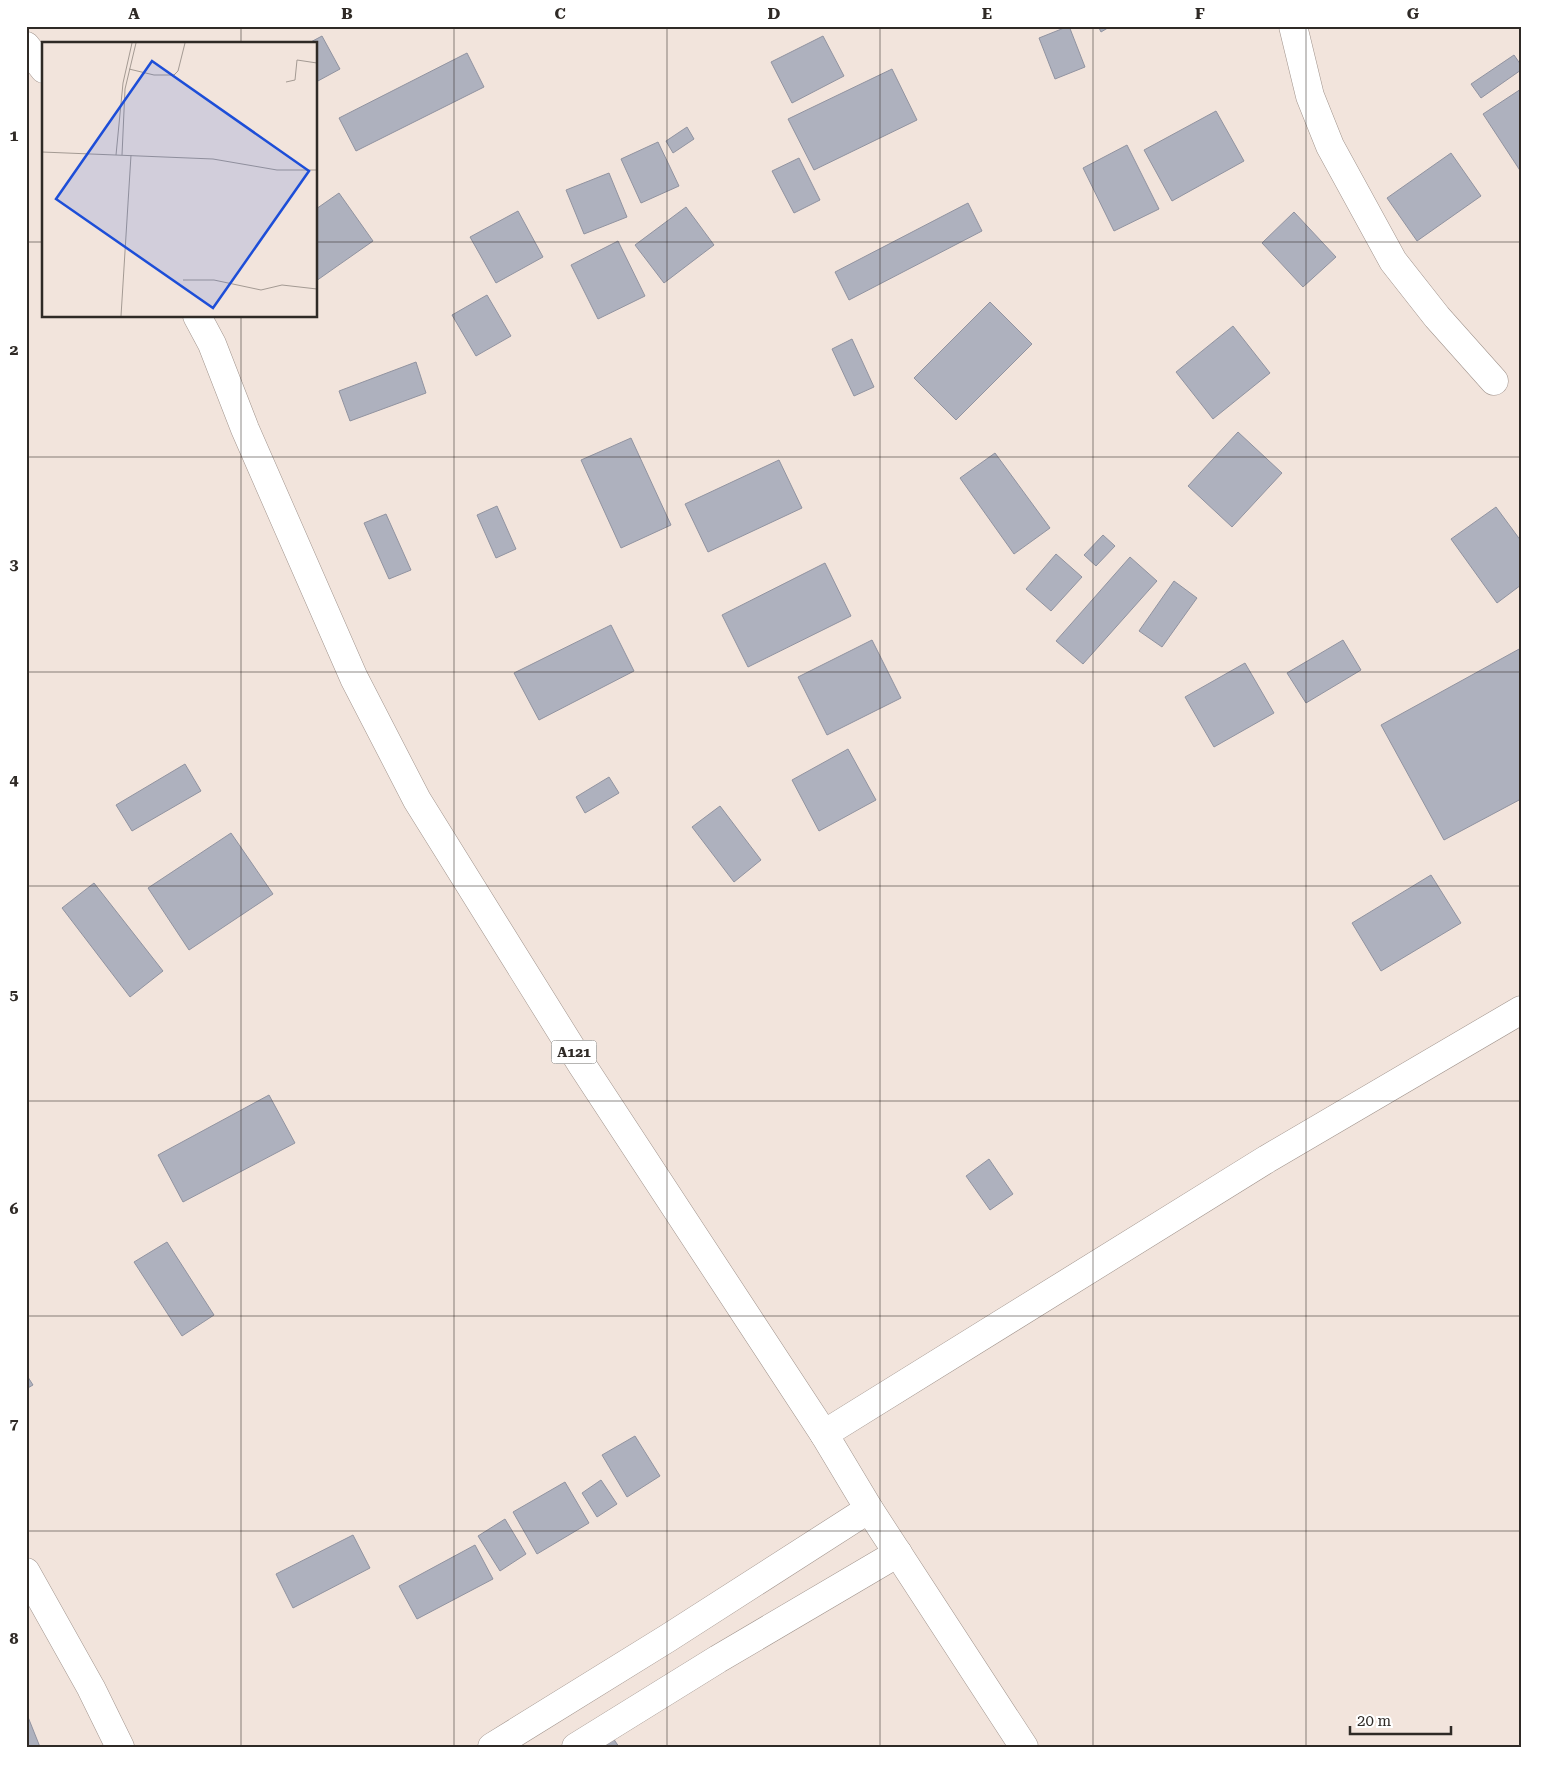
<svg xmlns="http://www.w3.org/2000/svg" width="1547" height="1773" font-family="'Roboto Serif',serif">
	<rect width="100%" height="100%" fill="#f2e4dc"/>
	<!-- building -->
	<path fill="#aeb1be" stroke="#9193a0" d="M1069 26 1085 67 1055 79 1039 38Z
		M1098 26H1111L1101 32Z
		M322 36 340 69 316 82V44H307Z
		M823 36 844 76 792 103 771 62Z
		M467 53 484 87 356 151 339 118Z
		M1514 55 1521 65V70L1481 98 1471 84Z
		M892 69 917 120 814 170 788 119Z
		M1521 89V172L1483 114Z
		M1216 111 1244 161 1172 201 1144 150Z
		M687 127 694 139 673 153 666 141Z
		M658 142 679 186 641 203 621 159Z
		M1127 145 1159 209 1114 231 1083 168Z
		M1451 153 1481 196 1417 241 1387 198Z
		M799 158 820 200 794 213 772 171Z
		M609 173 627 217 584 234 566 190Z
		M339 193 373 241 316 281V209Z
		M968 203 982 231 849 300 835 272Z
		M686 207 714 245 664 283 635 245Z
		M518 211 543 257 496 283 470 237Z
		M1294 212 1336 257 1303 287 1262 243Z
		M618 241 645 296 598 319 571 265Z
		M487 295 511 336 476 356 452 315Z
		M990 302 1032 344 956 420 914 378Z
		M1233 326 1270 373 1213 419 1176 372Z
		M852 339 874 387 854 396 832 349Z
		M416 362 426 393 350 421 339 391Z
		M1238 432 1282 473 1232 527 1188 486Z
		M631 438 671 525 621 548 581 460Z
		M995 453 1050 528 1014 554 960 478Z
		M779 460 802 508 708 552 685 504Z
		M497 506 516 549 496 558 477 515Z
		M1496 507 1521 541V585L1497 603 1451 539Z
		M386 514 411 570 389 579 364 523Z
		M1103 535 1115 546 1096 566 1084 555Z
		M1056 554 1082 577 1051 611 1026 589Z
		M1130 557 1157 581 1083 664 1056 641Z
		M825 563 851 616 748 667 722 615Z
		M1174 581 1197 598 1162 647 1139 631Z
		M611 625 634 671 539 720 514 673Z
		M872 640 901 698 827 735 798 677Z
		M1343 640 1361 670 1306 703 1287 673Z
		M1521 648V799L1444 840 1381 725Z
		M1245 663 1274 713 1214 747 1185 697Z
		M848 749 876 800 819 831 792 780Z
		M185 764 201 791 132 831 116 805Z
		M609 777 619 793 585 813 576 797Z
		M720 806 761 860 734 882 692 827Z
		M231 833 273 894 189 950 148 888Z
		M1431 875 1461 923 1381 971 1352 923Z
		M94 883 163 971 130 997 62 908Z
		M269 1095 295 1143 183 1202 158 1155Z
		M989 1159 1013 1194 990 1210 966 1176Z
		M167 1242 214 1315 182 1336 134 1262Z
		M26 1374 33 1385 26 1389Z
		M635 1436 660 1476 627 1497 602 1455Z
		M601 1480 617 1504 597 1517 582 1493Z
		M565 1482 589 1523 537 1554 513 1512Z
		M505 1519 526 1554 500 1571 478 1536Z
		M353 1535 370 1568 293 1608 276 1574Z
		M475 1545 493 1579 417 1619 399 1586Z
		M26 1717H28L40 1747H26Z
		M613 1738 619 1747H606L605 1745Z"/>
	<g fill="none" stroke-linecap="round" stroke-linejoin="round">
		<defs>
			<path id="minor" d="M1293 26 1310 96 1330 146 1393 261 1437 317 1494 381
				M824 1434 1267 1159 1521 1010
				M26 1572 91 1688 120 1747
				M492 1747 668 1638 869 1509
				M576 1747 718 1659 898 1553"/>
			<path id="major" d="M26 46 44 69
				M197 316 212 344 245 429 354 678 417 800 582 1065 824 1434 869 1509 1024 1747"/>
		</defs>
		<!-- minor casing -->
		<use href="#minor" stroke="#a1948d" stroke-width="29"/>
		<!-- major casing -->
		<use href="#major" stroke="#a1948d" stroke-width="29"/>
		<!-- minor -->
		<use href="#minor" stroke="#fff" stroke-width="28"/>
		<!-- major -->
		<use href="#major" stroke="#fff" stroke-width="28"/>
	</g>
	<!-- grid -->
	<path fill="none" stroke="#2f2a26" stroke-width="1" stroke-opacity="0.55" d="M241 26V44M454 26V1747M667 26V1747M880 26V1747M1093 26V1747M1306 26V1747M26 242H44M316 242H1521M241 316V1747M26 457H1521M26 672H1521M26 886H1521M26 1101H1521M26 1316H1521M26 1531H1521"/>
	<g text-anchor="middle" stroke-width="5" stroke-linejoin="round" paint-order="stroke">
		<!-- shield labels -->
		<rect fill="#fff" stroke="#6d6a67" stroke-width="1" x="551.5" y="1040.5" width="45" height="23" rx="4"/>
		<g font-size="14" font-weight="bold" fill="#2f2a26">
			<text x="574" y="1057">A121</text>
		</g>
	</g>
	<!-- overview -->
	<g transform="translate(42 42)">
		<rect width="275" height="275" fill="#f2e4dc"/>
		<path fill="none" stroke="#a49a93" stroke-width="1" d="M87 27 112 33H132L136 29 143 1M244 40 253 38 255 18 275 21M0 110 171 117 235 128H275M74 113 81 41 90 1M80 113 83 47 94 1M141 238H172L219 248 240 243 275 247M79 274 89 113"/>
		<path fill="#1d4ed8" fill-opacity="0.15" stroke="#1d4ed8" stroke-width="2.5" d="M110 19 267 129 171 266 14 157Z"/>
		<rect width="275" height="275" fill="none" stroke="#2f2a26" stroke-width="2.5"/>
	</g>
	<!-- border -->
	<rect width="1547" height="1773" fill="none" stroke="#ffffff" stroke-width="55"/>
	<!-- scale -->
	<path d="M1350 1726v8h101v-8" fill="none" stroke="#2f2a26" stroke-width="2.5"/>
	<text x="1357" y="1726" font-size="15" fill="#2f2a26" stroke="#ffffff" stroke-width="4" paint-order="stroke">20 m</text>
	<rect x="28" y="28" width="1492" height="1718" fill="none" stroke="#2f2a26" stroke-width="2"/>
	<g font-size="16" text-anchor="middle" font-weight="bold" fill="#2f2a26">
		<text x="134" y="19">A</text>
		<text x="347" y="19">B</text>
		<text x="560" y="19">C</text>
		<text x="774" y="19">D</text>
		<text x="987" y="19">E</text>
		<text x="1200" y="19">F</text>
		<text x="1413" y="19">G</text>
		<text x="14" y="141">1</text>
		<text x="14" y="355">2</text>
		<text x="14" y="570">3</text>
		<text x="14" y="785">4</text>
		<text x="14" y="1000">5</text>
		<text x="14" y="1214">6</text>
		<text x="14" y="1429">7</text>
		<text x="14" y="1644">8</text>
	</g>
</svg>
